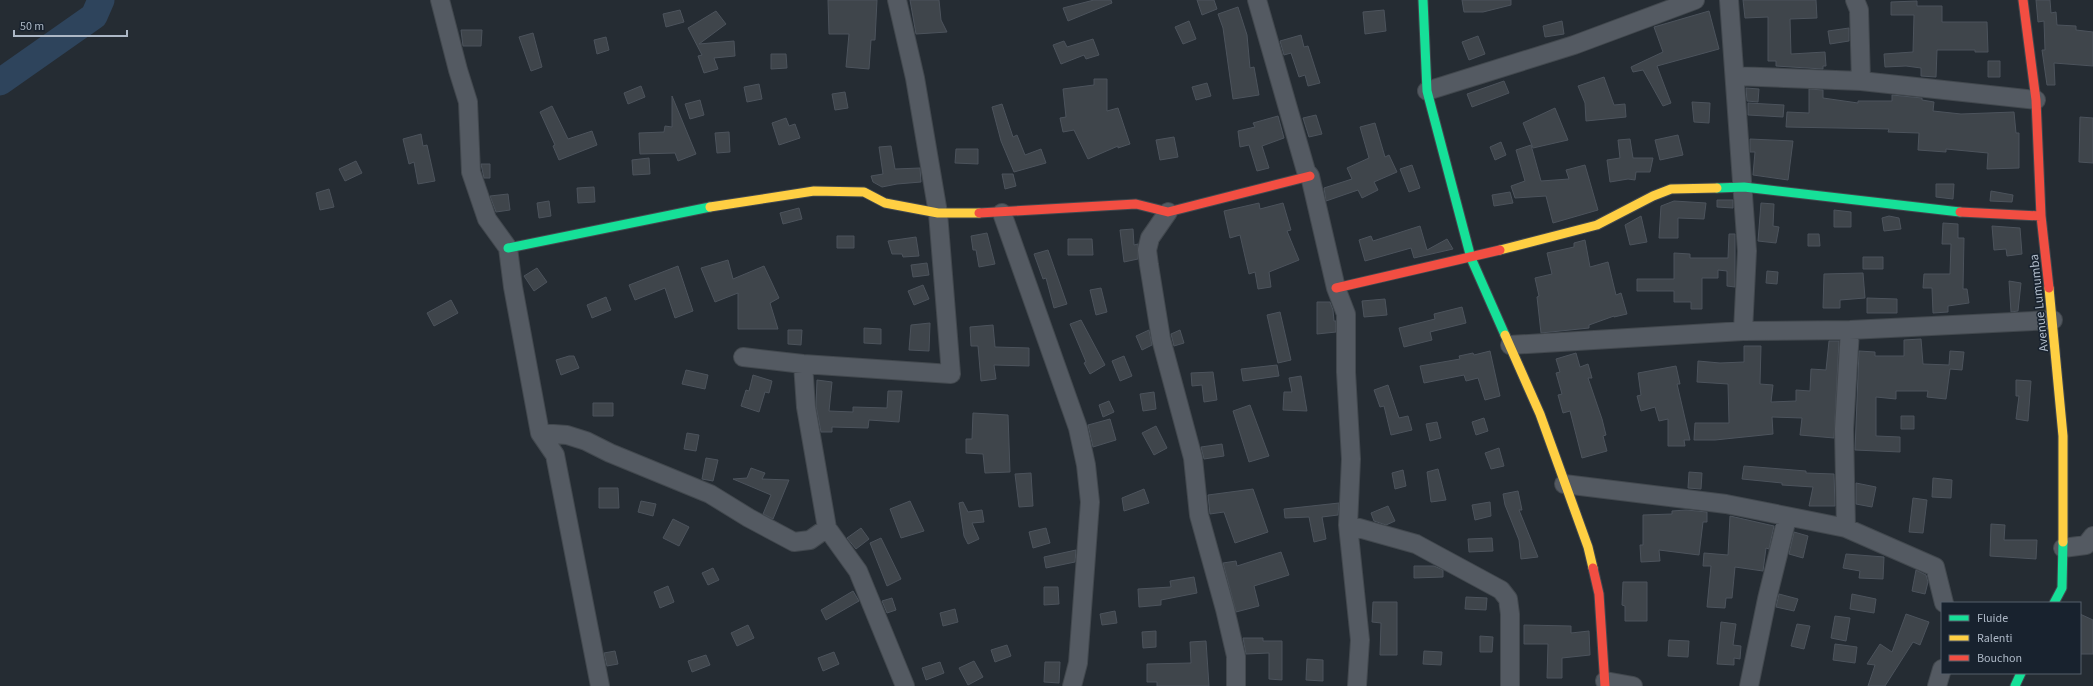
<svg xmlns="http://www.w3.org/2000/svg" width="2093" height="686" font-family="'Source Sans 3',sans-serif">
	<rect width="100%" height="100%" fill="#252c33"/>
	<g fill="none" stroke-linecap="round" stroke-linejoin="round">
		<!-- river -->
		<path stroke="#2e445c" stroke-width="27" d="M0 82 94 16 101 0"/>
	</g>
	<!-- building -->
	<path fill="#3f454b" stroke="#4c535c" d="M828 0H877L875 40H871L869 69 846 67 849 34H829Z
		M910 0H939L941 20 947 32 916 34Z
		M1094 0H1111L1112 3 1068 21 1063 8Z
		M1197 0H1214L1217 9 1202 15Z
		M1462 0H1511V5L1483 12H1464Z
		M1743 0H1816L1817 18 1790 19 1791 54 1825 52 1826 66H1823V69L1776 66V61H1768V17L1745 18Z
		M2036 0H2050L2051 13 2056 12 2057 25 2076 26V30L2093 32V66L2054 63 2055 85H2047L2042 50H2045L2044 21 2038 22Z
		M1917 1V6H1942V22H1987L1988 52H1975V50H1937L1936 77 1921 76V68L1906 66 1885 67 1884 54 1913 52 1914 15H1891V2Z
		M1238 7 1247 35 1250 68 1254 67 1259 95 1233 99 1223 28 1218 14Z
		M680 10 684 22 666 27 663 14Z
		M1384 10 1386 31 1365 34 1363 12Z
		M716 11 726 24 699 44 734 41 735 56 714 58 718 69 704 73 698 56 702 55 688 28Z
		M1709 11 1719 49 1657 66 1671 103 1663 106 1643 70 1633 72 1631 67 1663 52 1654 27Z
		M1189 21 1196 39 1183 44 1175 27Z
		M1562 21 1564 34 1545 37 1543 26Z
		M1849 28V41L1830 44 1828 31Z
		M461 30H482L481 46H463Z
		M533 33 542 67 531 71 519 37Z
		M1301 35 1304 47 1308 46 1320 83 1308 86 1305 75 1299 77 1291 53 1284 55 1280 41Z
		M1478 36 1485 54 1469 60 1462 42Z
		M606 37 609 50 597 54 594 40Z
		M1093 39 1099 55 1086 59 1084 55 1061 64 1053 45 1064 41 1067 47Z
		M771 54H786L787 68 771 69Z
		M1988 61H2000V77H1988Z
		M1604 77 1614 105 1625 104 1626 117 1586 121 1585 103 1578 86Z
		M1094 79H1107V111L1118 108 1130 144 1118 148V146L1088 159 1074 130 1063 132 1060 118 1066 117 1063 89 1094 85Z
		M1504 81 1509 93 1472 107 1467 94Z
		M1207 83 1211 96 1196 100 1192 87Z
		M759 84 762 99 747 102 744 87Z
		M641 86 645 97 628 104 624 93Z
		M1746 88 1759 89 1758 102 1747 101Z
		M1809 89 1823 90V98L1858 103V101H1892V95L1922 98V100L1934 102 1933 111 1961 114 2014 112 2016 133H2019V168L1987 169 1988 153 1946 149V152L1918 150 1919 133 1888 132 1889 129 1786 127 1787 112 1809 113Z
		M845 92 848 108 835 110 832 94Z
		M672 96 696 154 678 161 675 153 640 154 639 133 664 132 665 126 672 127Z
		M700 100 704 115 690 119 685 104Z
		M1692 102 1710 103 1709 123 1694 122Z
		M1748 103 1784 105 1783 117 1748 115Z
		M1002 104 1013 137 1017 135 1025 155 1041 149 1046 163 1014 172 1001 141 992 107Z
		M552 106 568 139 592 131 597 145 559 160 553 146 555 145 540 112Z
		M1555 108 1568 140 1533 148 1523 123Z
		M1316 115 1322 134 1309 137 1303 118Z
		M1278 116 1284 138 1262 146 1269 168 1257 171 1249 145 1240 147 1238 131 1255 127 1253 123Z
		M2080 117 2093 118V163L2079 162Z
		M786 118 789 126 795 124 800 138 779 145 772 123Z
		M1375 123 1385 157 1389 155 1397 172 1374 182 1378 190 1362 198 1358 190 1326 201 1324 188 1352 179 1347 168 1369 158 1360 127Z
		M729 132 730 152 717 153 715 133Z
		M421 134 423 146 427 145 435 181 418 184 414 162 409 164 403 139Z
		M1678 135 1683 155 1660 160 1655 140Z
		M1174 137 1178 157 1160 160 1156 140Z
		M1630 139 1633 158H1653L1650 172H1636L1635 180 1628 179 1610 182 1607 160 1620 158 1618 140Z
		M1750 139 1793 141 1788 180 1753 175 1755 152H1750Z
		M1501 142 1506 155 1495 160 1490 147Z
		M1531 145 1541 181 1569 179 1566 170 1585 165 1598 210 1553 223 1546 196 1515 198 1511 186 1525 181 1516 150Z
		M891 146 895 169 920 168 921 182 897 184 882 187 873 182 871 176 883 174 879 147Z
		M956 149H978V164L955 163Z
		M649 158 650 174 633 175 632 160Z
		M356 161 362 173 345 181 339 169Z
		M481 164H490V178H484Z
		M1412 165 1420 188 1409 192 1400 169Z
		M1002 174H1013L1016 186 1005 189Z
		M1936 184H1954L1953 199 1936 197Z
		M594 187 595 202 578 203 577 188Z
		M329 189 334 207 320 210 316 193Z
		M1991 191 2013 195 2012 202 1990 201Z
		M1510 192 1513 203 1494 206 1492 195Z
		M508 194 510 210 496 212 490 196Z
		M1717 200H1733V208L1717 207Z
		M549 201 551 216 539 218 537 203Z
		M1674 201 1706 203 1704 219 1678 218V238H1659L1661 206Z
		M1259 203 1260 209 1283 203 1291 230 1287 231 1299 260 1269 272 1271 287 1258 289 1255 272 1249 274 1240 235 1230 238 1224 211Z
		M1761 203 1774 204 1773 226 1779 227 1776 243 1758 241Z
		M799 208 802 219 783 224 780 213Z
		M1834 210 1851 212V227H1834Z
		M1641 216 1647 242 1630 245 1625 225Z
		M1889 216 1899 218 1901 229 1884 231 1882 218Z
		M1943 223 1958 224V238H1964L1963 289H1967L1969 303 1948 306V312L1933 313 1932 288H1923L1924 274H1950L1951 244H1942Z
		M1420 226 1427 250 1447 239 1453 249 1414 258 1411 248 1365 261 1359 240 1371 236 1373 241Z
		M1992 226 2020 228 2022 254 2007 256 2006 249 1994 250Z
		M1133 229 1134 245 1138 244V259L1124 262 1120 230Z
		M987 233 995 264 979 267 976 250H973L971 236Z
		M1729 234H1735V287L1727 286V271L1718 270V278H1702V309H1691V302H1674V291H1637V279H1674V253L1690 254V258H1728Z
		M1808 234H1819L1820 246H1808Z
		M837 236H854V248H837Z
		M916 237 919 256 903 257 902 254H892L888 241Z
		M1068 239H1092L1093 255H1068Z
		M1585 240 1590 267 1608 262 1616 295 1621 293 1627 314 1614 317V316L1589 325V328L1541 333 1537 297 1539 296 1535 278 1552 274 1547 253 1574 247V243Z
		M1048 250 1067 304 1054 308 1046 278 1043 279 1034 254Z
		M1863 257H1883V269H1863Z
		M728 260 733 279 764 266 779 298 770 303 778 329H738V293L715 302 701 268Z
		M927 263 929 275 913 277 911 265Z
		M678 266 693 311 675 318 665 288 635 300 629 285Z
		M537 268 547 282 534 291 524 276Z
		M1767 271 1778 272 1777 284 1766 283Z
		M1863 273 1865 298 1840 300V308H1823L1824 274Z
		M2009 281 2021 283 2018 311 2011 312Z
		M923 285 929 299 914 305 908 291Z
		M1101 288 1107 312 1096 315 1090 290Z
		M606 297 611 310 592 318 587 305Z
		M1867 298 1897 299V313H1867Z
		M1385 299 1387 315 1364 317 1362 301Z
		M451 300 458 313 434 326 427 313Z
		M1317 302H1330L1333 310 1334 321H1336V332L1317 334Z
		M1462 307 1466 323 1430 332 1432 340 1404 347 1399 328 1435 319 1434 314Z
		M1280 312 1291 360 1278 363 1267 315Z
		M1081 320 1105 365 1090 374 1084 363 1086 362 1070 324Z
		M930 323 929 351 909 350 911 325Z
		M993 325 995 347 1029 348V366L994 365 996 379 981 381 978 346H971L970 327Z
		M864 328 881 329V344L864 343Z
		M788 330H802L801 345 788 344Z
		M1149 330 1152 345 1142 350 1136 336Z
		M1180 330 1184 343 1174 346 1171 334Z
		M1921 339 1923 364 1949 365 1950 351 1964 352 1962 370 1950 369 1946 399 1927 397 1928 391H1896V399L1876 397V436L1900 437V452L1855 450 1859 351 1875 352V356H1904V340Z
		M1829 341H1839L1834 438 1800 435 1802 418 1772 417 1773 434 1715 440H1694L1695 423H1729L1728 384 1697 382 1698 361 1720 363 1744 362V346H1761L1760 384 1773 385 1771 402 1796 401V390L1810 391 1811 369 1826 370Z
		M1490 351 1500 396 1485 400 1478 378 1466 381 1464 375 1424 383 1420 366 1460 359 1459 356 1473 353 1474 355Z
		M1576 353 1580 367 1588 364 1592 378H1588L1602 419 1606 435 1603 436 1607 451 1582 458 1570 411 1563 413 1558 395 1562 394 1556 373 1560 372 1556 359Z
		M569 356H574L579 368 561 375 556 360Z
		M1124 356 1132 376 1120 381 1112 361Z
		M1277 365 1279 376 1243 381 1241 369Z
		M1676 366 1680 384H1677L1690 440H1684L1685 446H1668V419L1659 421 1655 407 1641 411 1637 396 1641 395 1638 373Z
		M686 370 708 375 705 389 682 384Z
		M1213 372 1217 400 1204 402 1202 385 1192 386 1191 373Z
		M753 375 772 381 769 393 765 392 759 412 741 406 746 390 749 391Z
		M1301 376 1307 411 1283 410 1284 392H1292L1289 378Z
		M817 380 832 382 829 411 853 412V407L887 408 888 391H902L899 422 869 420 868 428 832 427V432H821L816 406Z
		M2016 380 2031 381 2028 421 2016 419 2019 396H2016Z
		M1388 385 1399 418 1408 416 1412 430 1391 435 1384 406 1380 407 1374 390Z
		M1154 392 1156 409 1143 411 1140 394Z
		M1109 401 1114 412 1103 417 1099 405Z
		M593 403H613V416H593Z
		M1250 405 1269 456 1249 462 1233 411Z
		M973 413 1008 415 1010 472 985 473 983 454 966 453V439H972Z
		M1901 416H1914V429H1901Z
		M1484 418 1488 431 1476 435 1472 422Z
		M1110 419 1116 440 1093 447 1088 425Z
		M1437 422 1441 438 1430 441 1426 424Z
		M1156 426 1167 448 1154 455 1142 433Z
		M687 433 699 435 696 451 684 449Z
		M1222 444 1224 456 1204 459 1201 447Z
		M1499 448 1504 466 1491 469 1485 453Z
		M706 458 718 460 713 481 702 479Z
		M1744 466 1806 471V473L1834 474 1835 506H1809L1813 487 1782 485V483L1742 479Z
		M751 468 765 473 762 479 789 480 773 519 763 514 771 495 733 479 747 478Z
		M1438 469 1446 500 1431 502 1427 472Z
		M1403 470 1406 486 1395 489 1392 473Z
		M1689 472 1702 473 1701 489 1688 488Z
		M1031 473 1033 506 1019 507 1015 474Z
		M1933 478 1952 480 1951 498 1932 497Z
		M1856 483 1876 487 1872 507 1856 504Z
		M599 488H618L619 508H599Z
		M1144 489 1149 503 1124 511 1122 498Z
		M1253 489 1268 532 1235 543 1224 512 1210 514 1208 495Z
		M1518 491 1522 510H1519L1538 557 1521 559 1519 540 1505 505 1503 494Z
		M1913 498 1927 500 1923 533 1909 532Z
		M641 501 656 504 653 516 638 512Z
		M910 501 924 531 901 538 890 509Z
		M963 502 968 512 982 510 984 522 972 523 979 539 968 544 964 536 959 503Z
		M1490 502 1491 516 1475 520 1472 505Z
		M1339 503 1338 515 1322 517 1326 539 1314 542 1309 517 1285 518 1284 509Z
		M1388 506 1395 521 1386 525 1374 521 1371 513Z
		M1686 510 1707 512V522H1703L1699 555 1659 550 1660 561 1641 562 1640 545H1643V515L1672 514V511Z
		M1730 516 1774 526 1769 549 1766 548 1763 571 1735 567 1732 598H1726L1725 608 1707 607 1711 566H1703L1704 553 1728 555Z
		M673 519 689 527 679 546 663 538Z
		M1991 524 2005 525 2004 540H2037L2036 559 1990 556Z
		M861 528 869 539 856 549 847 538Z
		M1046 528 1050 543 1033 548 1029 532Z
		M1794 532 1808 536 1803 558 1789 554Z
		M881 538 901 579 887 586 870 543Z
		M1492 538 1493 551 1469 552 1468 539Z
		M1076 550 1075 562 1046 568 1044 557Z
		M1281 552 1289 575 1254 586 1259 606 1236 612 1223 563 1236 561 1237 566Z
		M1846 554 1884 557 1883 579 1859 578 1860 571 1843 568Z
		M1414 566H1434L1443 570V577L1414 578Z
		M713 568 719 580 708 585 702 573Z
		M1916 570 1926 575 1928 582 1925 594 1912 591Z
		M1194 577 1197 593 1161 600V605L1139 607 1138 589 1171 587 1170 581Z
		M1623 582H1647V621H1625V606L1622 605Z
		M668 586 674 602 660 608 654 592Z
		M1044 587H1058L1059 604 1044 605Z
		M853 591 859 601 826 620 821 610Z
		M1779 594 1798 599 1794 611 1776 607Z
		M1852 594 1876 599 1874 613 1850 609Z
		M1466 597 1487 598 1486 610 1465 609Z
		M892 598 896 610 887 613 882 601Z
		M1373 602H1397V655H1380L1381 623 1372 622Z
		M955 609 958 622 943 626 940 613Z
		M1115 611 1117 623 1102 625 1100 614Z
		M1906 614 1929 622 1920 645 1913 642 1885 686H1868L1875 665 1867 664 1880 644 1892 652Z
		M2080 614 2093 620V654H2080Z
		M1835 616 1850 618 1846 641 1831 638Z
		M1721 622 1736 624 1733 645 1741 646 1740 659 1734 658V665L1717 664Z
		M1797 624 1810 626 1804 649 1791 646Z
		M748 625 754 638 737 646 731 633Z
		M1524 625 1571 626V633L1589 631 1590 655 1562 658V678H1547L1548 644H1524Z
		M1156 631V647L1143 648 1142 632Z
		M1480 636 1493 637 1492 652H1480Z
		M1243 638H1263V641H1282V680L1269 679V653L1246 654Z
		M1669 640 1689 641 1688 657 1668 656Z
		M1206 641 1209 686H1157V682H1147V664L1191 663 1190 642Z
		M1835 644 1857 647 1855 663 1833 660Z
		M1007 645 1011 656 995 662 991 650Z
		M615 651 618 664 607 666 604 653Z
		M1424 651 1442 652 1441 665 1423 664Z
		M834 652 839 664 823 671 818 658Z
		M706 655 710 665 692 672 688 661Z
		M1307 659 1323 660V681L1306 680Z
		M974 661 983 677 968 685 959 668Z
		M940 662 944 673 926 680 922 668Z
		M1045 662H1060L1059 683 1044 682Z"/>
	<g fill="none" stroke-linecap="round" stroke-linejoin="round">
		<defs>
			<path id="street" d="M440 0 458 70 468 102 471 172 487 219 508 248 513 287 540 433 555 455 600 686
				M1257 0 1306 171 1310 176 1336 288 1346 314V372L1351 459 1348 525 1360 640 1357 686
				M1729 0 1747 251 1743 331
				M1855 0 1859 10 1861 81
				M1735 76 1861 81 2036 100
				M1427 91 1574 45 1695 0
				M1168 212 1150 238 1147 250 1149 265 1161 339 1193 458 1199 515 1225 609 1236 656V686
				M1002 213 1078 428 1086 465 1090 502 1078 663 1072 686
				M1510 345 1743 331 1850 330 2053 320
				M743 357 803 364 951 374 938 213 915 78 897 0
				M803 364 806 407 827 528 858 571 905 686
				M540 433 567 435 586 441 610 453 710 494 749 518 794 542 810 540 827 528
				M1564 484 1726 504 1846 528 1935 567 1944 603
				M1348 525 1416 544 1501 590 1508 599 1510 614V686
				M1846 528 1844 429 1850 330
				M2063 548 2086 545 2093 536
				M1605 681 1633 686
				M1749 686 1767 599 1787 518
				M1937 686 1942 669"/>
			<path id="fast" d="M1423 0 1427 91 1471 258 1505 335
				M1717 188 1744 187 1960 212
				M508 248 710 207
				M2054 603 2062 588 2063 542
				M2015 686 2021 673"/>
			<path id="slow" d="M710 207 814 191 864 192 885 203 938 213H979
				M1500 250 1597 225 1653 196 1671 189 1717 188
				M2049 288 2063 436V542
				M1505 335 1540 414 1588 547 1593 568"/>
			<path id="jam" d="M2023 0 2036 100 2041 216 2049 288
				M1960 212 2041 216
				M979 213 1136 204 1168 212 1310 176
				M1336 288 1500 250
				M1593 568 1599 594 1605 686"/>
		</defs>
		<!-- street casing -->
		<use href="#street" stroke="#42484e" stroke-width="20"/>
		<!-- fast casing -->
		<use href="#fast" stroke="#42484e" stroke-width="11"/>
		<!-- slow casing -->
		<use href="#slow" stroke="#42484e" stroke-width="11"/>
		<!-- jam casing -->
		<use href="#jam" stroke="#42484e" stroke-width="11"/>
		<!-- street -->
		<use href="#street" stroke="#545a62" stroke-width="18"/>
		<!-- fast -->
		<use href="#fast" stroke="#16e098" stroke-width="9"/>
		<!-- slow -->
		<use href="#slow" stroke="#ffcf43" stroke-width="9"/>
		<!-- jam -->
		<use href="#jam" stroke="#f24e42" stroke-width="9"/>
	</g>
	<g text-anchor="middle" stroke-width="3" stroke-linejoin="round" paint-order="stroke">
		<!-- street labels -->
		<g font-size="13" fill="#adb8c6" stroke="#18222e">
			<text transform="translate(2038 303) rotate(-96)" y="5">Avenue Lumumba</text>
		</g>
	</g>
	<!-- legend -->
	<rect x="1941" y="602" width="140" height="72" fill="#18222e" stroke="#545e6b"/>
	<rect x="1949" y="615" width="20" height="6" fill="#16e098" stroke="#545e6b"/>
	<text x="1977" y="622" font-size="12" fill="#adb8c6">Fluide</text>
	<rect x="1949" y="635" width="20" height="6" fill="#ffcf43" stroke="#545e6b"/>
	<text x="1977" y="642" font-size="12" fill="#adb8c6">Ralenti</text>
	<rect x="1949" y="655" width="20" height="6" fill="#f24e42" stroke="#545e6b"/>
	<text x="1977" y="662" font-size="12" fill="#adb8c6">Bouchon</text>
	<!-- scale -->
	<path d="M14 30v6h113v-6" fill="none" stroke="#adb8c6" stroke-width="2"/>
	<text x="20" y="30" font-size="12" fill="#adb8c6" stroke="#18222e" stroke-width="3" paint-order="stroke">50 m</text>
</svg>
